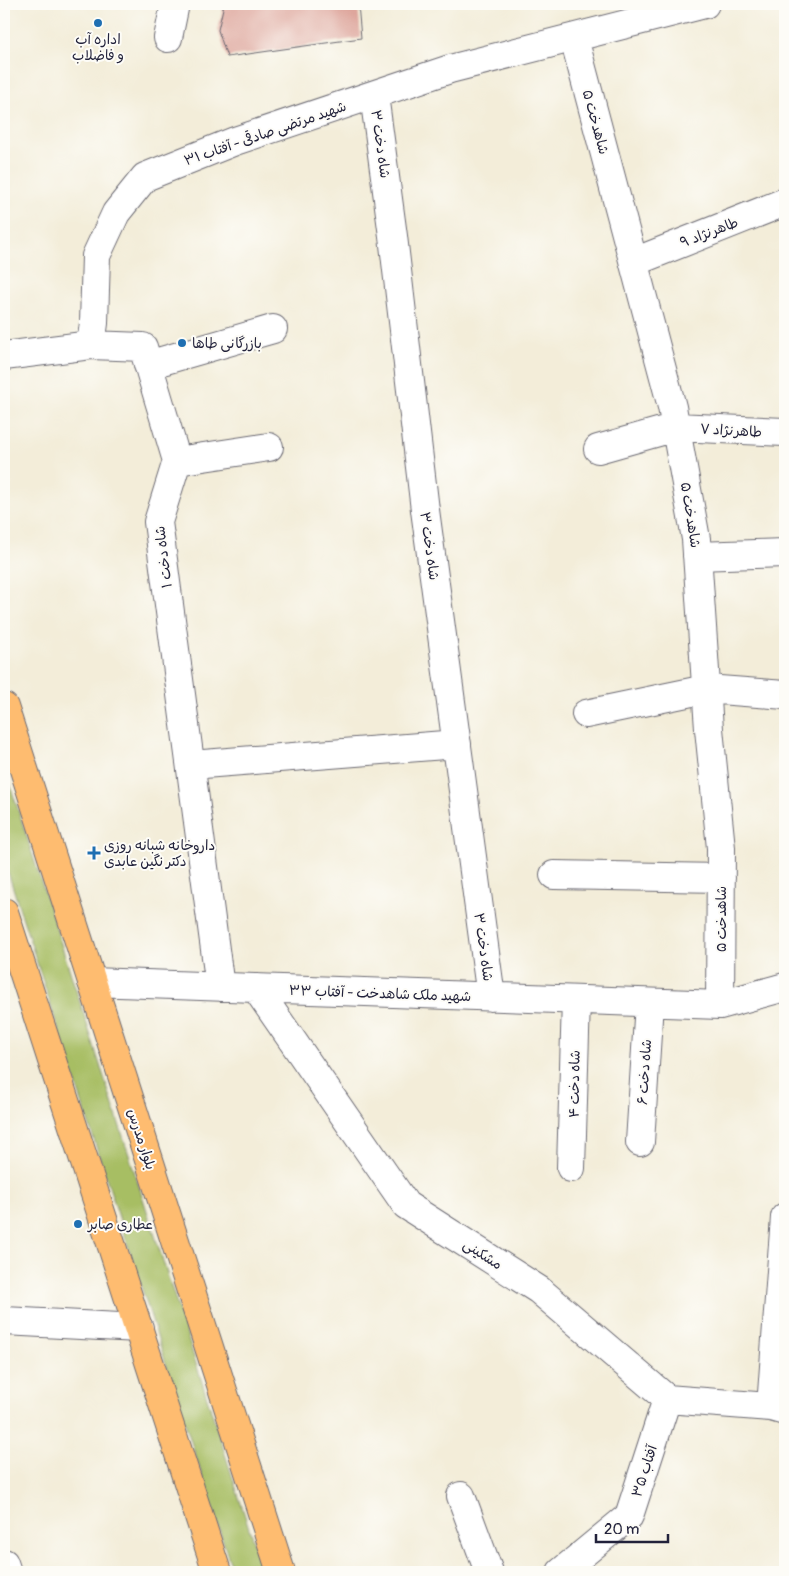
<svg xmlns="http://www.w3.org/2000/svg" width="789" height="1576" font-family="Pangolin,'Playpen Sans Arabic',sans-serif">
	<rect width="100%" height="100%" fill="#fdfcf7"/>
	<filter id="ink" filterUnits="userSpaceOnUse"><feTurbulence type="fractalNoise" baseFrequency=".02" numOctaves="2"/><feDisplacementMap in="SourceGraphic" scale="10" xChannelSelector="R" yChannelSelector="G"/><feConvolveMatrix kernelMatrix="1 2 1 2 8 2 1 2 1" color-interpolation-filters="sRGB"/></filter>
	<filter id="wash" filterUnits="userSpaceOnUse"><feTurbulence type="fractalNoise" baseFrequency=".0096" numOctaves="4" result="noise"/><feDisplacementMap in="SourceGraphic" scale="20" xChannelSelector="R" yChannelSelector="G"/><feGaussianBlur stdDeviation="1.12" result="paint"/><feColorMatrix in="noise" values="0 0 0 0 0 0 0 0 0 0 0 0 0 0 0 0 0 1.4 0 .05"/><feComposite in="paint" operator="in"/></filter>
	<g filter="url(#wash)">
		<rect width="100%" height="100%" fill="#f3edd9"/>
		<!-- green -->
		<path fill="#a7be63" stroke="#64704f" d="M4 766 263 1572H233L4 860Z"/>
		<g id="blocks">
			<!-- building -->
			<path fill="#dea69c" d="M224 4H358L361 38 227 57 218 30Z"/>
		</g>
	</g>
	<g filter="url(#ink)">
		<use href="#blocks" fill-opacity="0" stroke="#6b6972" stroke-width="1"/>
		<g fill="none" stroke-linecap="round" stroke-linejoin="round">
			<defs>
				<path id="minor" d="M168 38 175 4
					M574 38 672 407 696 539 709 729 721 848 720 1005
					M374 95 393 236 425 510 491 997
					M634 262 785 202
					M91 345 143 347 177 461 158 522 220 987
					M4 356 91 345 94 323 96 256 116 213 145 177 235 141 450 69 705 4
					M148 365 273 329
					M598 449 676 427 785 432
					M177 461 269 447
					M697 556 785 553
					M586 714 706 689 785 695
					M191 765 457 744
					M554 875 721 878
					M92 982 720 1005 785 987
					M256 988 406 1205 539 1290 667 1399 771 1407 785 1411
					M640 1142 649 1003
					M571 1168 576 1000
					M4 1321 139 1328
					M771 1407 785 1217
					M461 1496 489 1572
					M4 1563 7 1572
					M561 1572 629 1516 667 1399"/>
				<path id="major" d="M4 707 281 1572
					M4 912 217 1572"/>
			</defs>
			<!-- minor casing -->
			<use href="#minor" stroke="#6b6972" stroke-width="30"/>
			<!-- major casing -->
			<use href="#major" stroke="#6b6972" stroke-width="30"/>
			<!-- minor -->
			<use href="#minor" stroke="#fff" stroke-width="28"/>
			<!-- major -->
			<use href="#major" stroke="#febc70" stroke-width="28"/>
		</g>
	</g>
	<!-- markers -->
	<g fill="#1f6fb2" stroke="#fdfcf7" stroke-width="2">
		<circle cx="98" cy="23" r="5"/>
		<circle cx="182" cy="343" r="5"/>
		<path d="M91.5 845.5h5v5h5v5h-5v5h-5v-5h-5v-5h5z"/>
		<circle cx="78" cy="1224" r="5"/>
	</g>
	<g text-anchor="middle" stroke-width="4" stroke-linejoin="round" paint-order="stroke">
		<!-- poi labels -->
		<g font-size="14" fill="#22223b" stroke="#fdfcf7" text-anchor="start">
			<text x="98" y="44" text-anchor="middle">اداره آب<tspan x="98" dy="16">و فاضلاب</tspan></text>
			<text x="192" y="348">بازرگانی طاها</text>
			<text x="104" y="850">داروخانه شبانه روزی<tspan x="104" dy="16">دکتر نگین عابدی</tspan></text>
			<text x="88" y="1229">عطاری صابر</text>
		</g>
		<!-- street labels -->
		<g font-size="14" fill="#22223b" stroke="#fdfcf7">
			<text transform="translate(596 122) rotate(75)" y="5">شاهدخت ۵</text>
			<text transform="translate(265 133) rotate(-19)" y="5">شهید مرتضی صادقی - آفتاب ۳۱</text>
			<text transform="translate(381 144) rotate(82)" y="5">شاه دخت ۳</text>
			<text transform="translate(709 232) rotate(-21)" y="5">طاهرنژاد ۹</text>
			<text transform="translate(731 430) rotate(3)" y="5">طاهرنژاد ۷</text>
			<text transform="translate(691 515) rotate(81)" y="5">شاهدخت ۵</text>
			<text transform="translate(430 546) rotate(82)" y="5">شاه دخت ۳</text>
			<text transform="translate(163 557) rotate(-97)" y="5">شاه دخت ۱</text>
			<text transform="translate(721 919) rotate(-90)" y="5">شاهدخت ۵</text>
			<text transform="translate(484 947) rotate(82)" y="5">شاه دخت ۳</text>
			<text transform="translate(380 993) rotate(2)" y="5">شهید ملک شاهدخت - آفتاب ۳۳</text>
			<text transform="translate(644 1072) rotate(-86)" y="5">شاه دخت ۶</text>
			<text transform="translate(574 1084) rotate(-89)" y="5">شاه دخت ۴</text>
			<text transform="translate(142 1139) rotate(72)" y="5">بلوار مدرس</text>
			<text transform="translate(483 1254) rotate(33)" y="5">مشکینی</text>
			<text transform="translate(644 1471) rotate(-72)" y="5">آفتاب ۳۵</text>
		</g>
	</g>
	<!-- margin -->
	<rect width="789" height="1576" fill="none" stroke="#fdfcf7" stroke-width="20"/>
	<!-- scale -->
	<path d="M596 1534v8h72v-8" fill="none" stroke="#22223b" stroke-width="2.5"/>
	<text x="604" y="1534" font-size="15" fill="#22223b" stroke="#fdfcf7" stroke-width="4" paint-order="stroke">20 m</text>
</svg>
